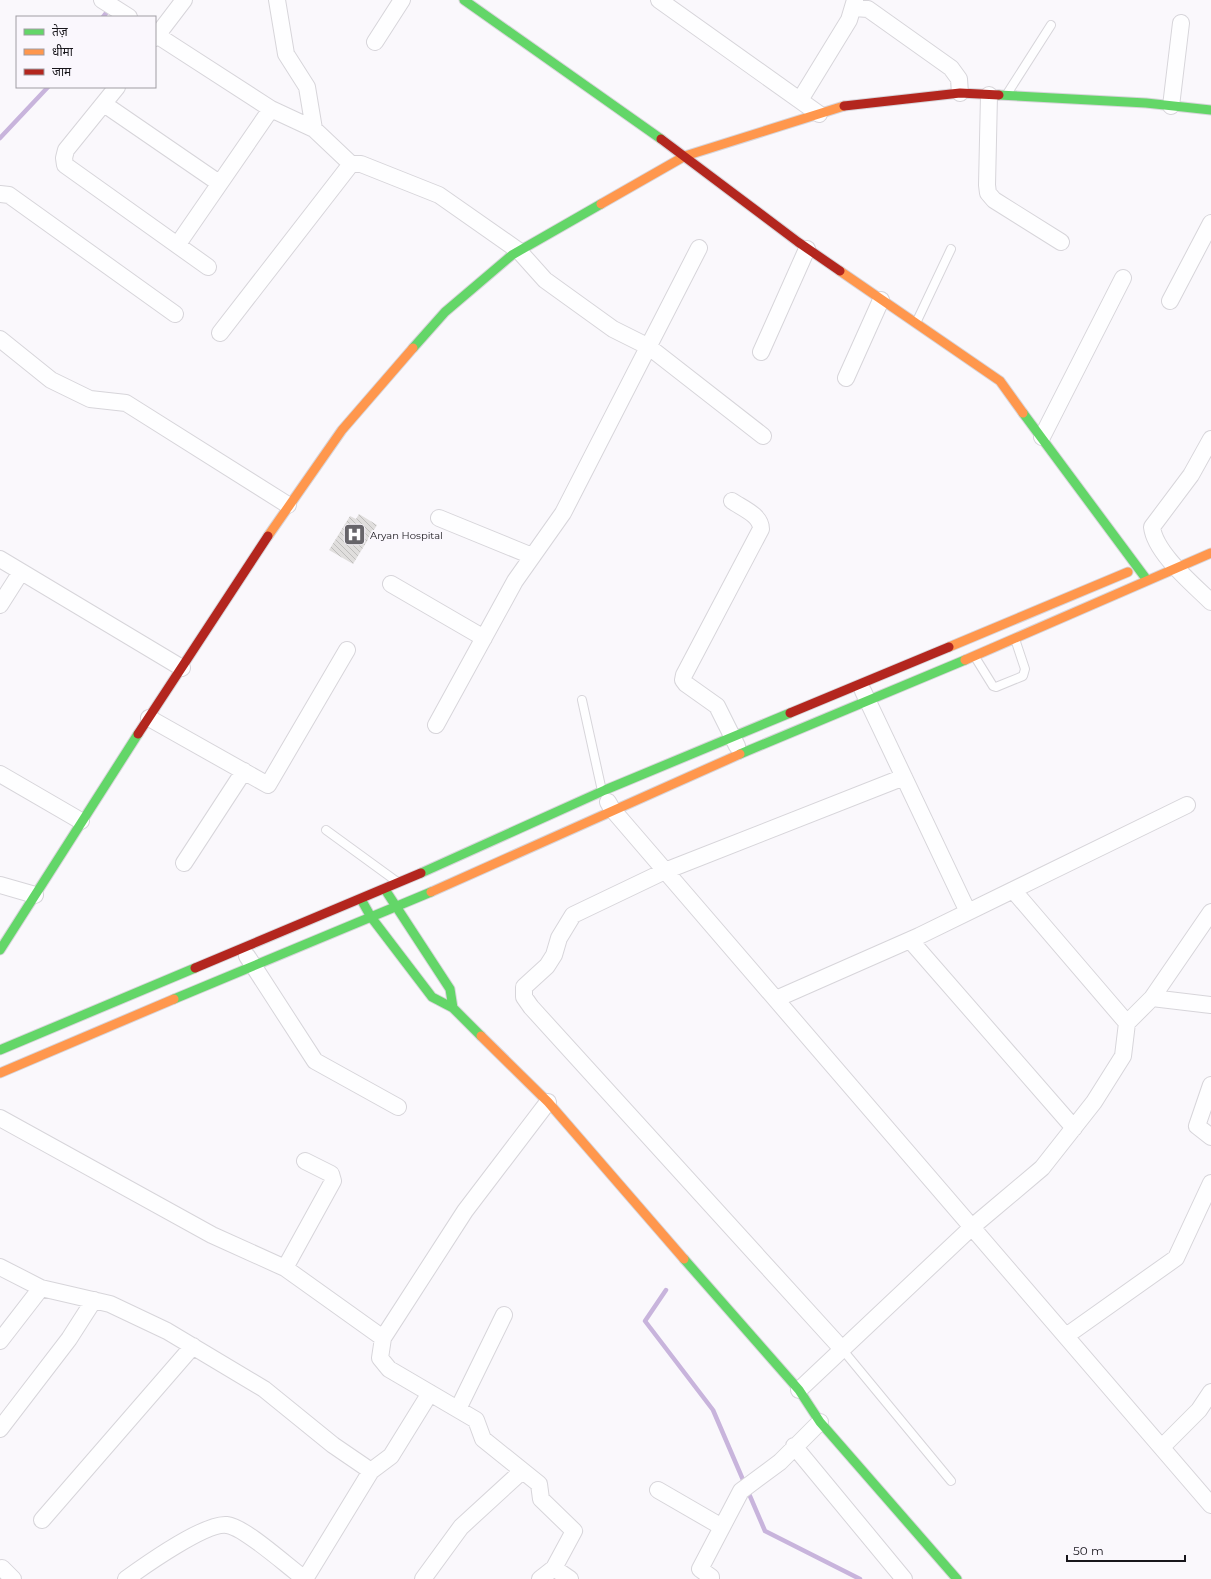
<svg xmlns="http://www.w3.org/2000/svg" width="1211" height="1579" font-family="Montserrat,'Noto Sans Devanagari',sans-serif">
	<defs>
		<pattern id="building-back-hatch" width="6" height="6" patternUnits="userSpaceOnUse"><rect width="6" height="6" fill="#e0dedd"/><path d="M-1 5l2 2M0 0l6 6M5-1l2 2" fill="none" stroke="#bfbebd"/></pattern>
	</defs>
	<rect width="100%" height="100%" fill="#faf8fc"/>
	<g fill="none" stroke-linecap="round" stroke-linejoin="round">
		<!-- stream -->
		<path stroke="#c8b4dc" stroke-width="4.5" d="M103 17 107 12
			M0 138 48 87
			M666 1290 645 1321 713 1410 765 1531 860 1579"/>
	</g>
	<!-- building -->
	<path fill="url(#building-back-hatch)" d="M359 514 377 525 353 564 329 550 350 516 356 519Z"/>
	<g fill="none" stroke-linecap="round" stroke-linejoin="round">
		<defs>
			<path id="lane" d="M1007 94 1051 25
				M916 323 951 249
				M975 657 993 686 996 687 1023 676 1025 669 1015 639
				M582 700 602 791
				M326 830 396 881
				M842 1349 951 1481"/>
			<path id="street" d="M102 0 129 17
				M277 0 286 54 307 87 314 129
				M659 0 819 114
				M854 8 868 9 951 68 959 79 960 93
				M155 34 271 109 314 129 351 164
				M155 38 184 0
				M375 42 402 0
				M117 87 66 150 64 158 65 165 208 267
				M989 95 987 185 988 193 994 200 1061 242
				M800 100 849 20 855 0
				M104 104 219 183
				M1171 106 1181 23
				M0 194 9 195 175 314
				M178 244 271 109
				M1170 301 1211 223
				M220 333 351 164H361L439 195 519 251 545 280 613 329 649 347 763 436
				M0 339 51 380 90 399 126 403 288 505
				M761 352 807 249
				M846 378 881 300
				M1042 437 1123 278
				M1211 439 1191 475 1152 527C1155 553 1193 584 1211 602
				M732 501C742 508 761 515 761 529L684 675 683 680 686 684 717 706 737 746
				M439 518 532 556
				M0 559 182 668
				M391 584 484 638
				M0 605 21 572
				M863 691 968 912
				M149 718 268 785 347 650
				M436 725 515 581 563 513 699 248
				M0 774 81 821
				M608 802 612 809 1211 1505
				M184 863 244 771
				M0 885 35 895
				M910 940 1074 1128
				M247 956 315 1061 398 1107
				M1152 998 1211 1005
				M776 999 919 936 1187 805
				M1127 1023 1152 998 1211 912
				M1211 1085 1197 1126 1211 1137
				M0 1118 212 1235 285 1268 383 1338
				M0 1267 41 1288 110 1304 167 1331 264 1389 333 1445 371 1471
				M285 1268 333 1181 331 1174 305 1161
				M1066 1336 1176 1258 1211 1183
				M0 1341 41 1288
				M842 1349 531 1007 524 997V987L547 966 554 955 559 938 573 915 665 871 904 777
				M799 1390 972 1227 1042 1168 1094 1102 1123 1056 1127 1023 1013 890
				M458 1409 504 1315
				M0 1429 69 1339 94 1300
				M794 1446 904 1579
				M1162 1447 1199 1410 1211 1392
				M658 1490 722 1527
				M42 1520 193 1346
				M2 1568 13 1579
				M554 1568 570 1579
				M126 1579C144 1566 206 1522 227 1525 245 1527 288 1567 305 1579L371 1471 391 1456 430 1393
				M423 1579 461 1527 522 1471
				M540 1579 554 1568 574 1531 541 1499 539 1484 483 1439 476 1420 389 1369 380 1358 383 1338 465 1211 548 1102
				M711 1579V1577L700 1569 741 1491 780 1462 820 1422"/>
			<path id="fast" d="M464 0 661 139
				M999 95 1146 103 1211 110
				M413 348 445 312 512 255 601 204
				M1023 413 1147 580
				M740 754 965 660
				M421 873 605 790 790 713
				M386 891 450 989 453 1008
				M362 901 371 917 432 997 453 1008 481 1036
				M0 950 138 734
				M174 999 431 892
				M0 1050 195 968
				M684 1259 799 1390 820 1422 957 1579"/>
			<path id="slow" d="M601 204 685 156 844 106
				M840 271 1000 381 1023 413
				M268 536 342 430 413 348
				M949 647 1128 572
				M965 660 1211 553
				M431 892 740 754
				M481 1036 548 1102 684 1259
				M0 1073 174 999"/>
			<path id="jam" d="M844 106 960 93 999 95
				M661 139 798 242 840 271
				M790 713 949 647
				M138 734 268 536
				M195 968 421 873"/>
		</defs>
		<!-- lane casing -->
		<use href="#lane" stroke="#d7d5da" stroke-width="10"/>
		<!-- street casing -->
		<use href="#street" stroke="#d7d5da" stroke-width="18"/>
		<!-- fast casing -->
		<use href="#fast" stroke="#d7d5da" stroke-width="11"/>
		<!-- slow casing -->
		<use href="#slow" stroke="#d7d5da" stroke-width="11"/>
		<!-- jam casing -->
		<use href="#jam" stroke="#d7d5da" stroke-width="11"/>
		<!-- lane -->
		<use href="#lane" stroke="#fefeff" stroke-width="8"/>
		<!-- street -->
		<use href="#street" stroke="#fefeff" stroke-width="16"/>
		<!-- fast -->
		<use href="#fast" stroke="#63d668" stroke-width="9"/>
		<!-- slow -->
		<use href="#slow" stroke="#ff974d" stroke-width="9"/>
		<!-- jam -->
		<use href="#jam" stroke="#b3261e" stroke-width="9"/>
	</g>
	<!-- icons -->
	<defs>
		<symbol id="hospital-square" viewBox="-11 -11 22 22"><rect x="-9" y="-9" width="18" height="18" rx="4" fill="#67656a" stroke="#faf7fd"/><path d="M-5-5h3v3.5h4V-5h3V5h-3V1.5h-4V5h-3Z" fill="#fff"/></symbol>
	</defs>
	<g fill-rule="evenodd">
		<use href="#hospital-square" x="342" y="522" width="25" height="25"/>
	</g>
	<g text-anchor="middle" stroke-width="4" stroke-linejoin="round" paint-order="stroke">
		<!-- poi labels -->
		<g font-size="10" fill="#18161b" stroke="#faf7fd" text-anchor="start">
			<text x="370" y="539">Aryan Hospital</text>
		</g>
	</g>
	<!-- legend -->
	<rect x="16" y="16" width="140" height="72" fill="#faf7fd" stroke="#a09da3"/>
	<rect x="24" y="29" width="20" height="6" fill="#63d668" stroke="#a09da3"/>
	<text x="52" y="36" font-size="12" fill="#18161b">तेज़</text>
	<rect x="24" y="49" width="20" height="6" fill="#ff974d" stroke="#a09da3"/>
	<text x="52" y="56" font-size="12" fill="#18161b">धीमा</text>
	<rect x="24" y="69" width="20" height="6" fill="#b3261e" stroke="#a09da3"/>
	<text x="52" y="76" font-size="12" fill="#18161b">जाम</text>
	<!-- scale -->
	<path d="M1067 1555v6h118v-6" fill="none" stroke="#18161b" stroke-width="2"/>
	<text x="1073" y="1555" font-size="12" fill="#18161b" stroke="#faf7fd" stroke-width="3" paint-order="stroke">50 m</text>
</svg>
